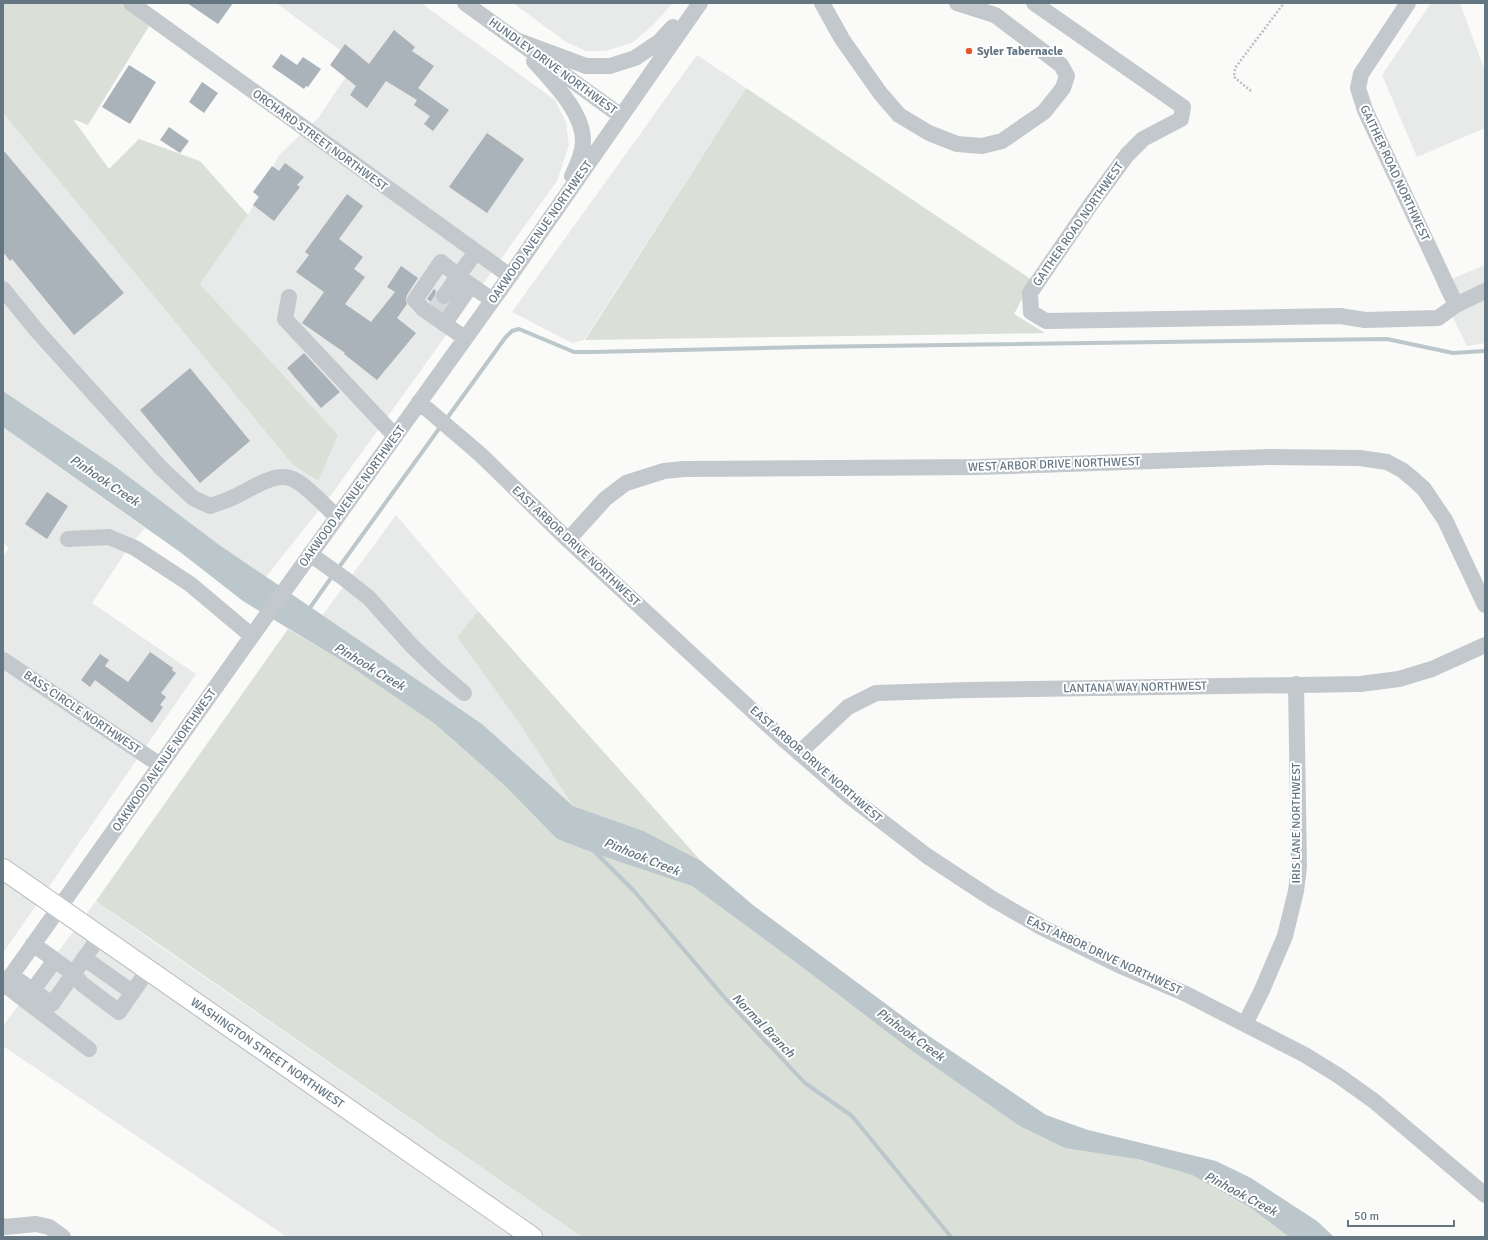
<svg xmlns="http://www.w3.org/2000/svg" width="1488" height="1240" font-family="Signika,sans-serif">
	<rect width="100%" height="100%" fill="#fafaf8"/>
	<!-- built -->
	<path fill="#e8e9e9" d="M276 3H421L555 100 566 122 569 145 557 181 334 491 266 577 218 544 116 467 3 391V113L293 465 317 481 338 435 200 284 248 215 279 155 318 118 356 62Z
		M513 3H673L653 25 632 43 605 51H586L566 42Z
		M1431 3H1460L1485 71V128L1417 157 1382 75Z
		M697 55 746 88 584 340 572 343 512 312Z
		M1485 265V343L1467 346 1437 285Z
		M3 427 145 528 129 547 92 603 196 674 3 953V557L9 548 3 543Z
		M396 515 478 611 457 637 517 720 573 806 482 724 322 616Z
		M96 901 152 941 582 1237H287L3 1046V1026Z"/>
	<!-- green -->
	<path fill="#dadfd7" d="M3 3H122L151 23 88 125 73 119 109 169 139 139 200 161 248 215 200 284 338 435 318 481 293 465 3 113Z
		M746 88 1032 280 1014 314 1045 333 585 340Z
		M478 611 701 861 644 831 573 806 517 720 457 637Z
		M288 629 347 664 435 724 503 784 557 839 596 854 692 886 802 967 912 1051 1018 1125 1192 1175 1251 1208 1289 1237H582L96 901Z"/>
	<!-- water -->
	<path fill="#bbc7cb" d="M3 391 116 467 218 544 482 724 573 806 644 831 701 861 753 905 929 1036 1046 1115 1088 1130 1216 1161 1251 1178 1317 1221 1334 1237H1289L1251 1208 1192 1175 1137 1159 1065 1148 1018 1125 912 1051 802 967 692 886 596 854 557 839 503 784 435 724 347 664 243 601 180 552 3 427Z"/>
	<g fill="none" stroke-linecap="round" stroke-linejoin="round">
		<!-- stream -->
		<path stroke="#bbc7cb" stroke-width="4" d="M445 421 505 338 512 331 519 329 574 352H593L805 347 1387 339 1453 353 1485 351
			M337 570 441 426
			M307 612 333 575
			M594 851 634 891 724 997 805 1083 852 1116 951 1237"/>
	</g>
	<!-- building -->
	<path fill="#aab3b9" d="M187 3H233L218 24Z
		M394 30 415 47 412 51 434 66 418 88 449 110 433 131 424 124 430 116 414 105 417 100 386 81 367 108 350 95 356 86 330 65 345 44 369 64Z
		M281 54 297 65 303 57 321 69 308 87 306 86 304 89 272 67Z
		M129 65 156 82 130 124 102 107Z
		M202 82 218 93 204 113 189 102Z
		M169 127 189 141 180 153 160 140Z
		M487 133 524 159 487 213 449 187Z
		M3 150 124 293 74 335 12 259 10 261 3 252Z
		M285 163 304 177 297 185 300 187 274 221 253 205 259 197 253 192 272 166 279 171Z
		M347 194 363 206 339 239 363 257 354 269 365 277 345 304 371 322 395 292 387 287 401 266 418 278 407 295 406 299 407 304 397 318 416 333 377 380 344 354 345 353 302 323 324 292 296 272 309 255 305 252Z
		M434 289 436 291 435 296 436 300 439 304 446 305 442 310 427 299Z
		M304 353 340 392 321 408 287 368Z
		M190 368 250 441 200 483 140 410Z
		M47 492 68 506 47 539 25 524Z
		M150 652 173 668 172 670 176 673 161 693 166 697 160 705 163 707 152 723 95 680 90 687 81 680 100 654 109 660 105 666 128 682Z"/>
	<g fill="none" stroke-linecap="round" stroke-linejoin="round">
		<!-- minor-tunnel -->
		<path stroke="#d5d9db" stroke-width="16" stroke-dasharray="16 8" stroke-linecap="butt" d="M435 309 444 296"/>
		<defs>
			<g id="major">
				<path id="s1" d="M3 869 532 1237"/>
			</g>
		</defs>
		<!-- major casing -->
		<use href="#major" stroke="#b5babe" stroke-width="22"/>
		<!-- path -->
		<path stroke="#bbbfc2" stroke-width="2.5" stroke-dasharray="2 2" stroke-linecap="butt" d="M1251 91 1234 77 1235 68 1284 3"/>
		<!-- minor -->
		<path stroke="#c3c8cc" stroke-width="16" d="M131 3 510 276
			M465 3 621 116
			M822 3 842 39 880 93 899 115 929 133 957 144 982 146 1002 141 1044 112 1063 88 1067 76 1061 65 995 15 957 3
			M1034 3 1183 107 1181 119 1143 139 1127 155 1091 204 1030 293 1031 312 1046 321 1340 316 1365 320 1438 318 1456 305 1485 291
			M1408 3 1361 74 1358 88 1365 110 1456 305
			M516 40 586 66H610L635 58 659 42 673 27
			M534 61C552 82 583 111 583 141 583 152 577 166 572 176
			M3 289 38 332 161 468 193 498 210 506C218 503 226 501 234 497 250 490 272 473 290 478 304 482 326 507 337 517
			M444 296 458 276 492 300
			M289 297 285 319 395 436
			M444 324 471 285
			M465 338 423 309 415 300 441 262 458 276 476 252
			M419 402 481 455 568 540 781 737 849 796 927 856 991 898 1041 927 1123 967 1186 994 1305 1055 1339 1076 1374 1101 1485 1195
			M68 539 109 537 135 548 190 584 252 636
			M568 540 605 499 626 483 664 471 684 469 979 467 1269 457 1360 458 1387 462 1402 470 1413 479 1424 489 1445 520 1485 605
			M310 554 345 579 369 598 412 646 436 669 464 693
			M3 660 160 765
			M799 753 848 707 876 693 968 690 1360 684 1399 679 1432 669 1485 645
			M33 944 74 974 82 984 119 1012 148 970
			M84 958 132 992
			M11 975 52 1004 100 936
			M5 985 89 1049
			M3 987 264 619 510 276 700 3
			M33 990 55 960
			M1245 1024 1262 990 1285 936 1296 891 1299 867 1296 684
			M3 1226 5 1227 36 1224 49 1227 63 1237"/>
		<!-- major -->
		<use href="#major" stroke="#fff" stroke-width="20"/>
	</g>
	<!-- markers -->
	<circle fill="#e4572e" stroke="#fff" stroke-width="1.5" cx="969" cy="51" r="4"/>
	<g text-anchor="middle" stroke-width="4" stroke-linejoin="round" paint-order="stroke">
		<!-- poi labels -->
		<g font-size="12" font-weight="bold" fill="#657683" stroke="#fff" text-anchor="start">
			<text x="977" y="55">Syler Tabernacle</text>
		</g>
		<!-- street labels -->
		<g font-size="12" fill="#657683" stroke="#fff">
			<text transform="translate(553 66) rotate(36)" y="4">HUNDLEY DRIVE NORTHWEST</text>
			<text transform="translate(320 140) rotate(36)" y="4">ORCHARD STREET NORTHWEST</text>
			<text transform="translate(1395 173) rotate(65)" y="4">GAITHER ROAD NORTHWEST</text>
			<text transform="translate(1078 224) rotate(-55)" y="4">GAITHER ROAD NORTHWEST</text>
			<text transform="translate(540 232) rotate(-55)" y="4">OAKWOOD AVENUE NORTHWEST</text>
			<text transform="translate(1054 464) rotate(-2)" y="4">WEST ARBOR DRIVE NORTHWEST</text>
			<text transform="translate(352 496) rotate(-54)" y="4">OAKWOOD AVENUE NORTHWEST</text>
			<text transform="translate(576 546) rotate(43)" y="4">EAST ARBOR DRIVE NORTHWEST</text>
			<text transform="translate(1135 687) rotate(-1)" y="4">LANTANA WAY NORTHWEST</text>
			<text transform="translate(82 712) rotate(34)" y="4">BASS CIRCLE NORTHWEST</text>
			<text transform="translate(164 760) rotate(-55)" y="4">OAKWOOD AVENUE NORTHWEST</text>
			<text transform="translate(816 764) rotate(41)" y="4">EAST ARBOR DRIVE NORTHWEST</text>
			<text transform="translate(1296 823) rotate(-90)" y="4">IRIS LANE NORTHWEST</text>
			<text transform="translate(1104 955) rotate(25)" y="4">EAST ARBOR DRIVE NORTHWEST</text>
			<text dy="4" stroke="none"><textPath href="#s1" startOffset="322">WASHINGTON STREET NORTHWEST</textPath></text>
		</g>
		<!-- water labels -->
		<g font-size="13" font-style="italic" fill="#60757c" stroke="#fff">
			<text transform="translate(105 480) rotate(34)" y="5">Pinhook Creek</text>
			<text transform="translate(370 666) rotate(31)" y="5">Pinhook Creek</text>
			<text transform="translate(642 856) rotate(22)" y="5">Pinhook Creek</text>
			<text transform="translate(764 1025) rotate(46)" y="5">Normal Branch</text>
			<text transform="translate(911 1034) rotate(36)" y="5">Pinhook Creek</text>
			<text transform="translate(1241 1193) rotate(28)" y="5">Pinhook Creek</text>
		</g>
	</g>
	<!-- border -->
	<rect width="1488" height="1240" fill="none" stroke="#657683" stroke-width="8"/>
	<!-- scale -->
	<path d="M1348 1220v6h106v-6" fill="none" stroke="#657683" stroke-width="2"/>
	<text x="1354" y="1220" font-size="12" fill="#657683" stroke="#ffffff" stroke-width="3" paint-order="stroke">50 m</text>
</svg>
